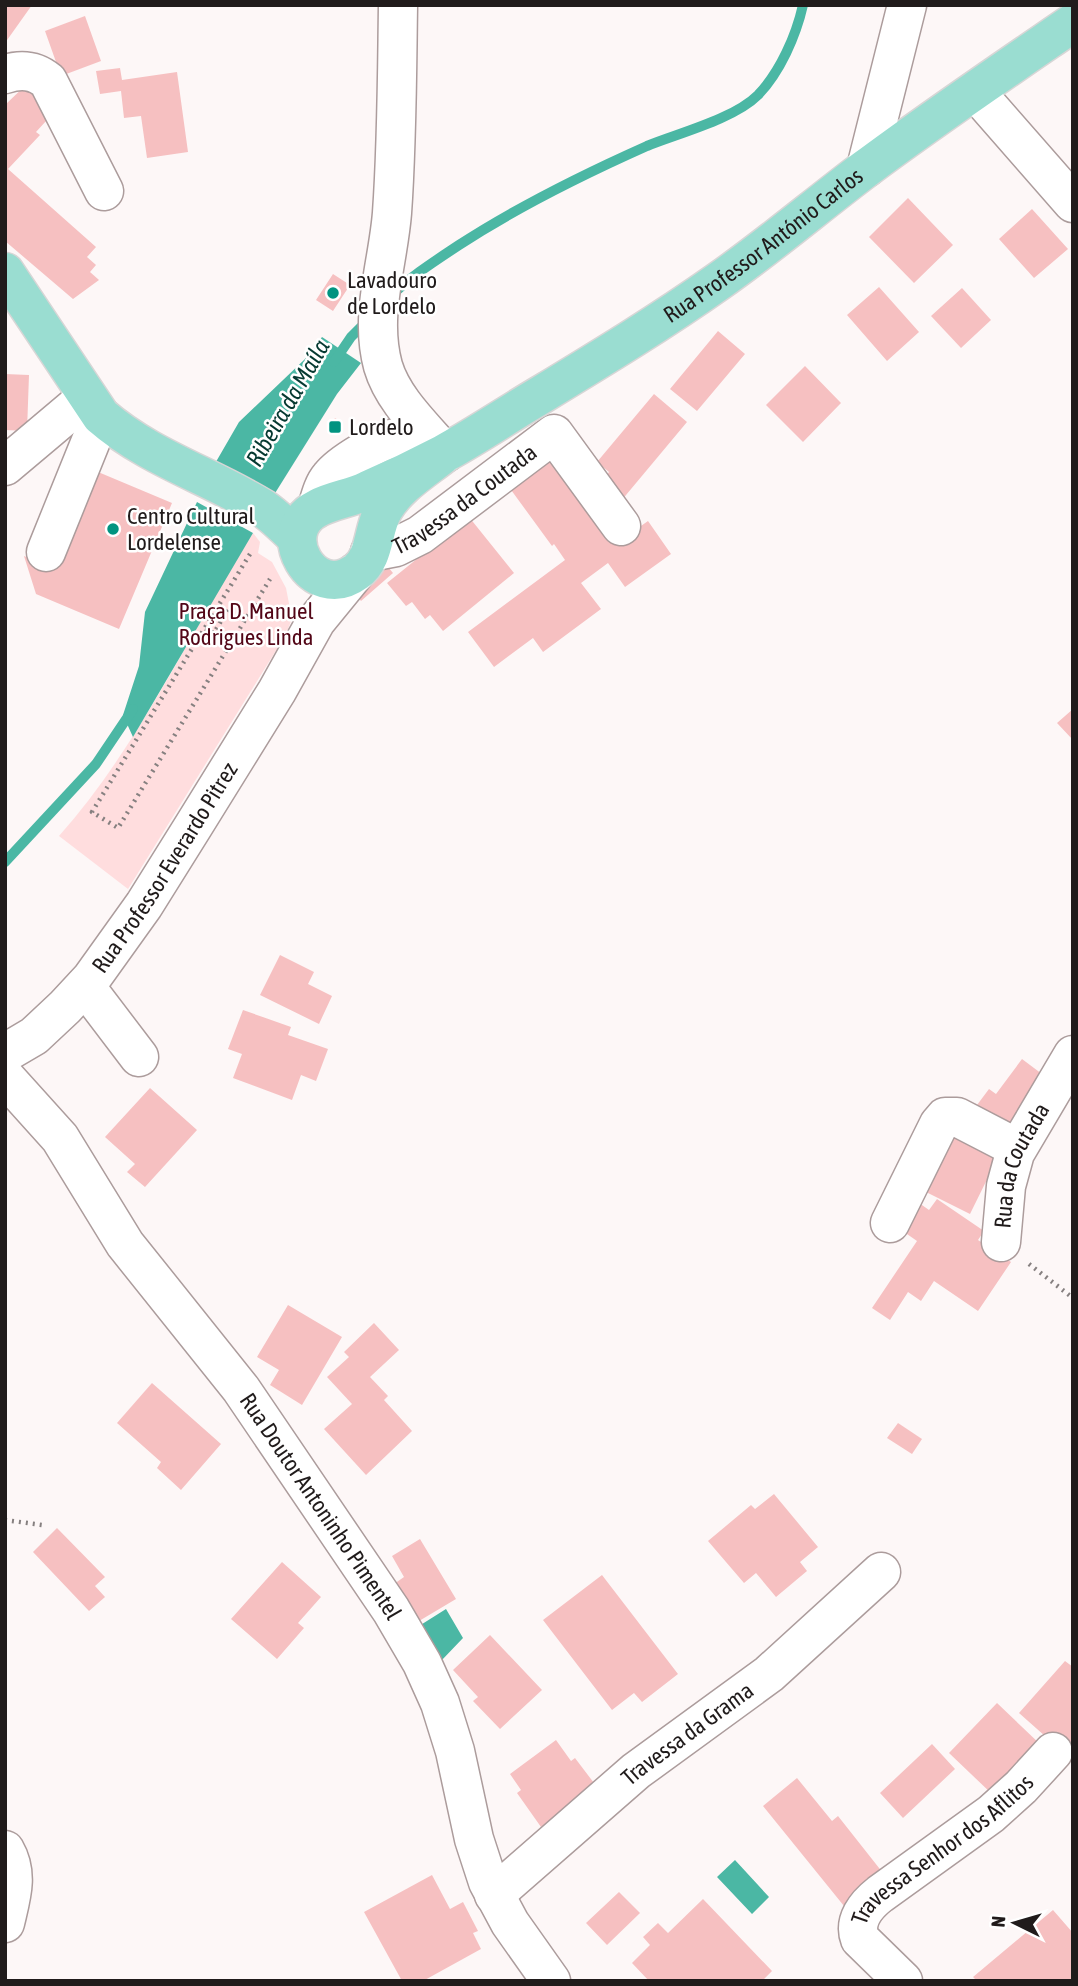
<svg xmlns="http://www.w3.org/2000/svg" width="1078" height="1986" font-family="'Asap Condensed',sans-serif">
	<rect width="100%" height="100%" fill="#fdf7f7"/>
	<!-- green -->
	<path fill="#ffddde" d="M253 533 260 542 258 553 272 562 286 588 292 619 285 636 128 889 59 836C139 746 189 634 253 533Z"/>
	<!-- water -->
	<path fill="#4bb7a4" d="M322 337 361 363 337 394 272 498 213 467 239 422 305 359Z
		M197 502 253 533 133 737 123 715 139 666 145 612Z
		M446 1609 463 1638 441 1661 419 1626Z
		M735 1860 769 1897 752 1914 717 1877Z"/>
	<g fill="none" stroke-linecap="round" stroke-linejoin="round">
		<!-- stream -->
		<path stroke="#4bb7a4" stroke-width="10" d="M391 296C411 276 435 261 459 245 519 206 582 175 647 146 679 133 734 119 758 95 780 72 796 36 803 5
			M334 362 351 337 368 320
			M5 862 96 764 133 709"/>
	</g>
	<!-- building -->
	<path fill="#f6c0c1" d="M5 5H32L5 43Z
		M85 16 101 61 61 76 45 31Z
		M120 68 122 80 177 72 188 152 147 158 141 116 124 118 121 91 100 94 96 71Z
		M29 82 57 109 36 132 40 135 8 169 96 247 87 257 96 265 90 272 99 280 73 299 5 241V105Z
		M908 198 953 245 914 283 869 237Z
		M1032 209 1068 249 1034 278 999 239Z
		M333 274 350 285 333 311 316 300Z
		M879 287 919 332 887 361 847 315Z
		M962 288 991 320 961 348 931 316Z
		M718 331 745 354 697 411 670 389Z
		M805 366 841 403 803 442 766 405Z
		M5 374 29 375 27 431 5 430Z
		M654 394 687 422 616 507 600 484 609 472 597 462Z
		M335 418 343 423 335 435 328 430Z
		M557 445 621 540 648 521 671 554 625 587 608 563 581 583 601 609 543 652 533 638 494 667 468 632 565 560 554 544 552 546 506 483Z
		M91 469 172 503 119 629 36 594 24 556 50 567Z
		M469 517 514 573 443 631 430 615 425 619 412 602 406 606 387 583Z
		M383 561 393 573 361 601 352 590Z
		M1073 709V740L1057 723Z
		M280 955 314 972 308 984 332 996 319 1024 260 995Z
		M243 1010 291 1027 288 1035 328 1049 316 1081 301 1075 292 1100 233 1078 242 1054 228 1049Z
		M1022 1059 1042 1074 1012 1130 977 1105 989 1089 996 1094Z
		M150 1088 197 1130 145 1187 127 1172 135 1164 105 1137Z
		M949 1123 1002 1149 970 1214 918 1188Z
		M912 1198 929 1210 937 1199 984 1231 978 1240 1011 1262 978 1311 934 1281 921 1301 908 1292 890 1320 872 1308 917 1241 894 1225Z
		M288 1305 342 1337 302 1405 270 1385 279 1370 257 1357Z
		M374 1323 399 1350 370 1377 388 1396 384 1400 412 1431 366 1475 324 1429 352 1404 327 1377 349 1357 344 1352Z
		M152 1383 221 1444 181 1490 157 1468 161 1462 117 1423Z
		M898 1423 922 1439 912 1454 887 1438Z
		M774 1494 818 1547 800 1562 807 1571 776 1597 756 1573 744 1583 708 1541 751 1505 755 1509Z
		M57 1528 105 1577 95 1586 105 1597 89 1611 33 1552Z
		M420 1539 456 1599 414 1624 391 1586 404 1577 392 1556Z
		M282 1562 321 1597 298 1623 304 1628 277 1659 231 1619Z
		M602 1575 678 1674 642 1702 634 1693 612 1710 543 1620Z
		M490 1635 542 1690 500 1729 473 1701 478 1697 453 1670Z
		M1065 1661 1073 1667V1741L1063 1752 1019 1713Z
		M997 1703 1041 1745 993 1795 949 1753Z
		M556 1740 571 1761 575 1758 597 1787 541 1827 517 1793 521 1790 510 1774Z
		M932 1744 955 1769 903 1818 880 1793Z
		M797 1778 832 1821 838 1816 883 1873 844 1906 763 1806Z
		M432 1875 450 1909 463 1902 478 1931 473 1933 481 1949 423 1981H402L364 1912Z
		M619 1892 640 1913 607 1945 586 1923Z
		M703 1899 772 1971 762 1981H649L632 1963 650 1945 643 1937 658 1923 668 1933Z
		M1053 1910 1073 1933V1981H977L973 1977Z"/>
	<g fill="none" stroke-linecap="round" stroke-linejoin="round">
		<defs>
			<g id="minor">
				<path d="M398 5C397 75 397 144 392 213 388 264 369 315 383 366 393 400 423 427 445 453"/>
				<path d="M5 74C21 69 35 70 48 81L104 191"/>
				<path d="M975 91 1073 203"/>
				<path d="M866 168 907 5"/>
				<path d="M5 466 87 397"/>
				<path d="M317 508C320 498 323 485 330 477 340 464 380 439 397 438 412 438 430 448 445 453"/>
				<path d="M46 552 101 416"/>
				<path id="s1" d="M370 552 396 547 420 535 554 434 621 526"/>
				<path d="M85 986 139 1057"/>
				<path id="s2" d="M5 1053 34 1036 65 1007 91 979 144 905 194 825 277 691 316 621 356 572"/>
				<path id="s3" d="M5 1077 60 1138 125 1244 241 1389 391 1610 422 1663 440 1703 455 1751 474 1839 488 1882 510 1923 551 1981"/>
				<path d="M890 1223 939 1124 945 1117H957L1017 1148"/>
				<path id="s4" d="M1001 1242 1006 1186 1015 1153 1073 1055"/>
				<path d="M5 1850C19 1874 11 1897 5 1923"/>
				<path id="s5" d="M494 1895 636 1771 769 1674 881 1572"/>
				<path id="s6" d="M903 1981 860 1939C853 1921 866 1905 880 1894L991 1814 1021 1787 1053 1752"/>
			</g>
			<g id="major">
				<path d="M5 272 101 416C149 458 211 476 264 509 276 517 286 528 297 538"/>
				<path id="s7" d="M445 453C424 470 398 485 384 509 372 529 376 558 356 572 313 604 271 531 318 508 333 500 352 498 368 490 393 479 418 467 443 454 476 436 507 415 539 396 600 359 661 322 719 281 769 246 816 206 865 169 932 119 1003 71 1073 23"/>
			</g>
		</defs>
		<!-- minor casing -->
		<use href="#minor" stroke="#ac9c9c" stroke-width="41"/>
		<!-- major casing -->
		<use href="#major" stroke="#d7d6d6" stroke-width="41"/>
		<!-- path -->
		<path stroke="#868080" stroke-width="4.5" stroke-dasharray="2 5" stroke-linecap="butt" d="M250 554 92 812 118 828 270 579
			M205 629 214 633 228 609 247 618
			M1029 1264 1073 1298
			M5 1520 42 1525"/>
		<!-- minor -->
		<use href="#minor" stroke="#fff" stroke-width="38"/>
		<!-- major -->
		<use href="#major" stroke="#9addd1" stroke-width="38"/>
	</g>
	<!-- markers -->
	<g fill="#019380" stroke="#fff" stroke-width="2.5">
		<circle cx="333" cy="293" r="7"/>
		<rect x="328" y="420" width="14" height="14" rx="3.5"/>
		<circle cx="113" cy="529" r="7"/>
	</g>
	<g text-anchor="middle" stroke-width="5" stroke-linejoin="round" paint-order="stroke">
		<!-- street labels -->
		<g font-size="23" fill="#201b1b" stroke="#fff">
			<text dy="8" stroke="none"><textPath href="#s7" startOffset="796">Rua Professor António Carlos</textPath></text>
			<text dy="8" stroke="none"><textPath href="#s1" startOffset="110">Travessa da Coutada</textPath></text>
			<text dy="8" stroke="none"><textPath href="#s2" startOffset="248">Rua Professor Everardo Pitrez</textPath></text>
			<text dy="8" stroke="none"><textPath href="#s4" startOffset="80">Rua da Coutada</textPath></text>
			<text dy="8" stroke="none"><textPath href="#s3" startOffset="534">Rua Doutor Antoninho Pimentel</textPath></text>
			<text dy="8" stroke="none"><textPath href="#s5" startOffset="252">Travessa da Grama</textPath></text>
			<text dy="8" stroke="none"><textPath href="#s6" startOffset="189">Travessa Senhor dos Aflitos</textPath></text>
		</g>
		<!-- poi labels -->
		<g font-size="23" fill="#201b1b" stroke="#fff" text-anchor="start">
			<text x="347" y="288">Lavadouro<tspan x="347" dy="26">de Lordelo</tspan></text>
			<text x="349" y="435">Lordelo</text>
			<text x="127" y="524">Centro Cultural<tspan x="127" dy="26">Lordelense</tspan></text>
		</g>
		<!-- park labels -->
		<g font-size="23" fill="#520516" stroke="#fff">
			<text x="246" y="619">Praça D. Manuel<tspan x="246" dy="26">Rodrigues Linda</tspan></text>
		</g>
		<!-- water labels -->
		<g font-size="24" font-style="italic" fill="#053931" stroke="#fff">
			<text transform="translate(288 403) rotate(-60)" y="8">Ribeira da Maíla</text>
		</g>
	</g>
	<!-- border -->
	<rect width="1078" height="1986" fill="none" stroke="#201b1b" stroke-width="14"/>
	<!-- north arrow -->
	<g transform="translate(1015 1923) rotate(275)" stroke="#ffffff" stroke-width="5" paint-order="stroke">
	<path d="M0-5L12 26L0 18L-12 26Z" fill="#201b1b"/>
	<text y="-10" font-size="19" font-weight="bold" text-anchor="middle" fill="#201b1b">N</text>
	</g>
</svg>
